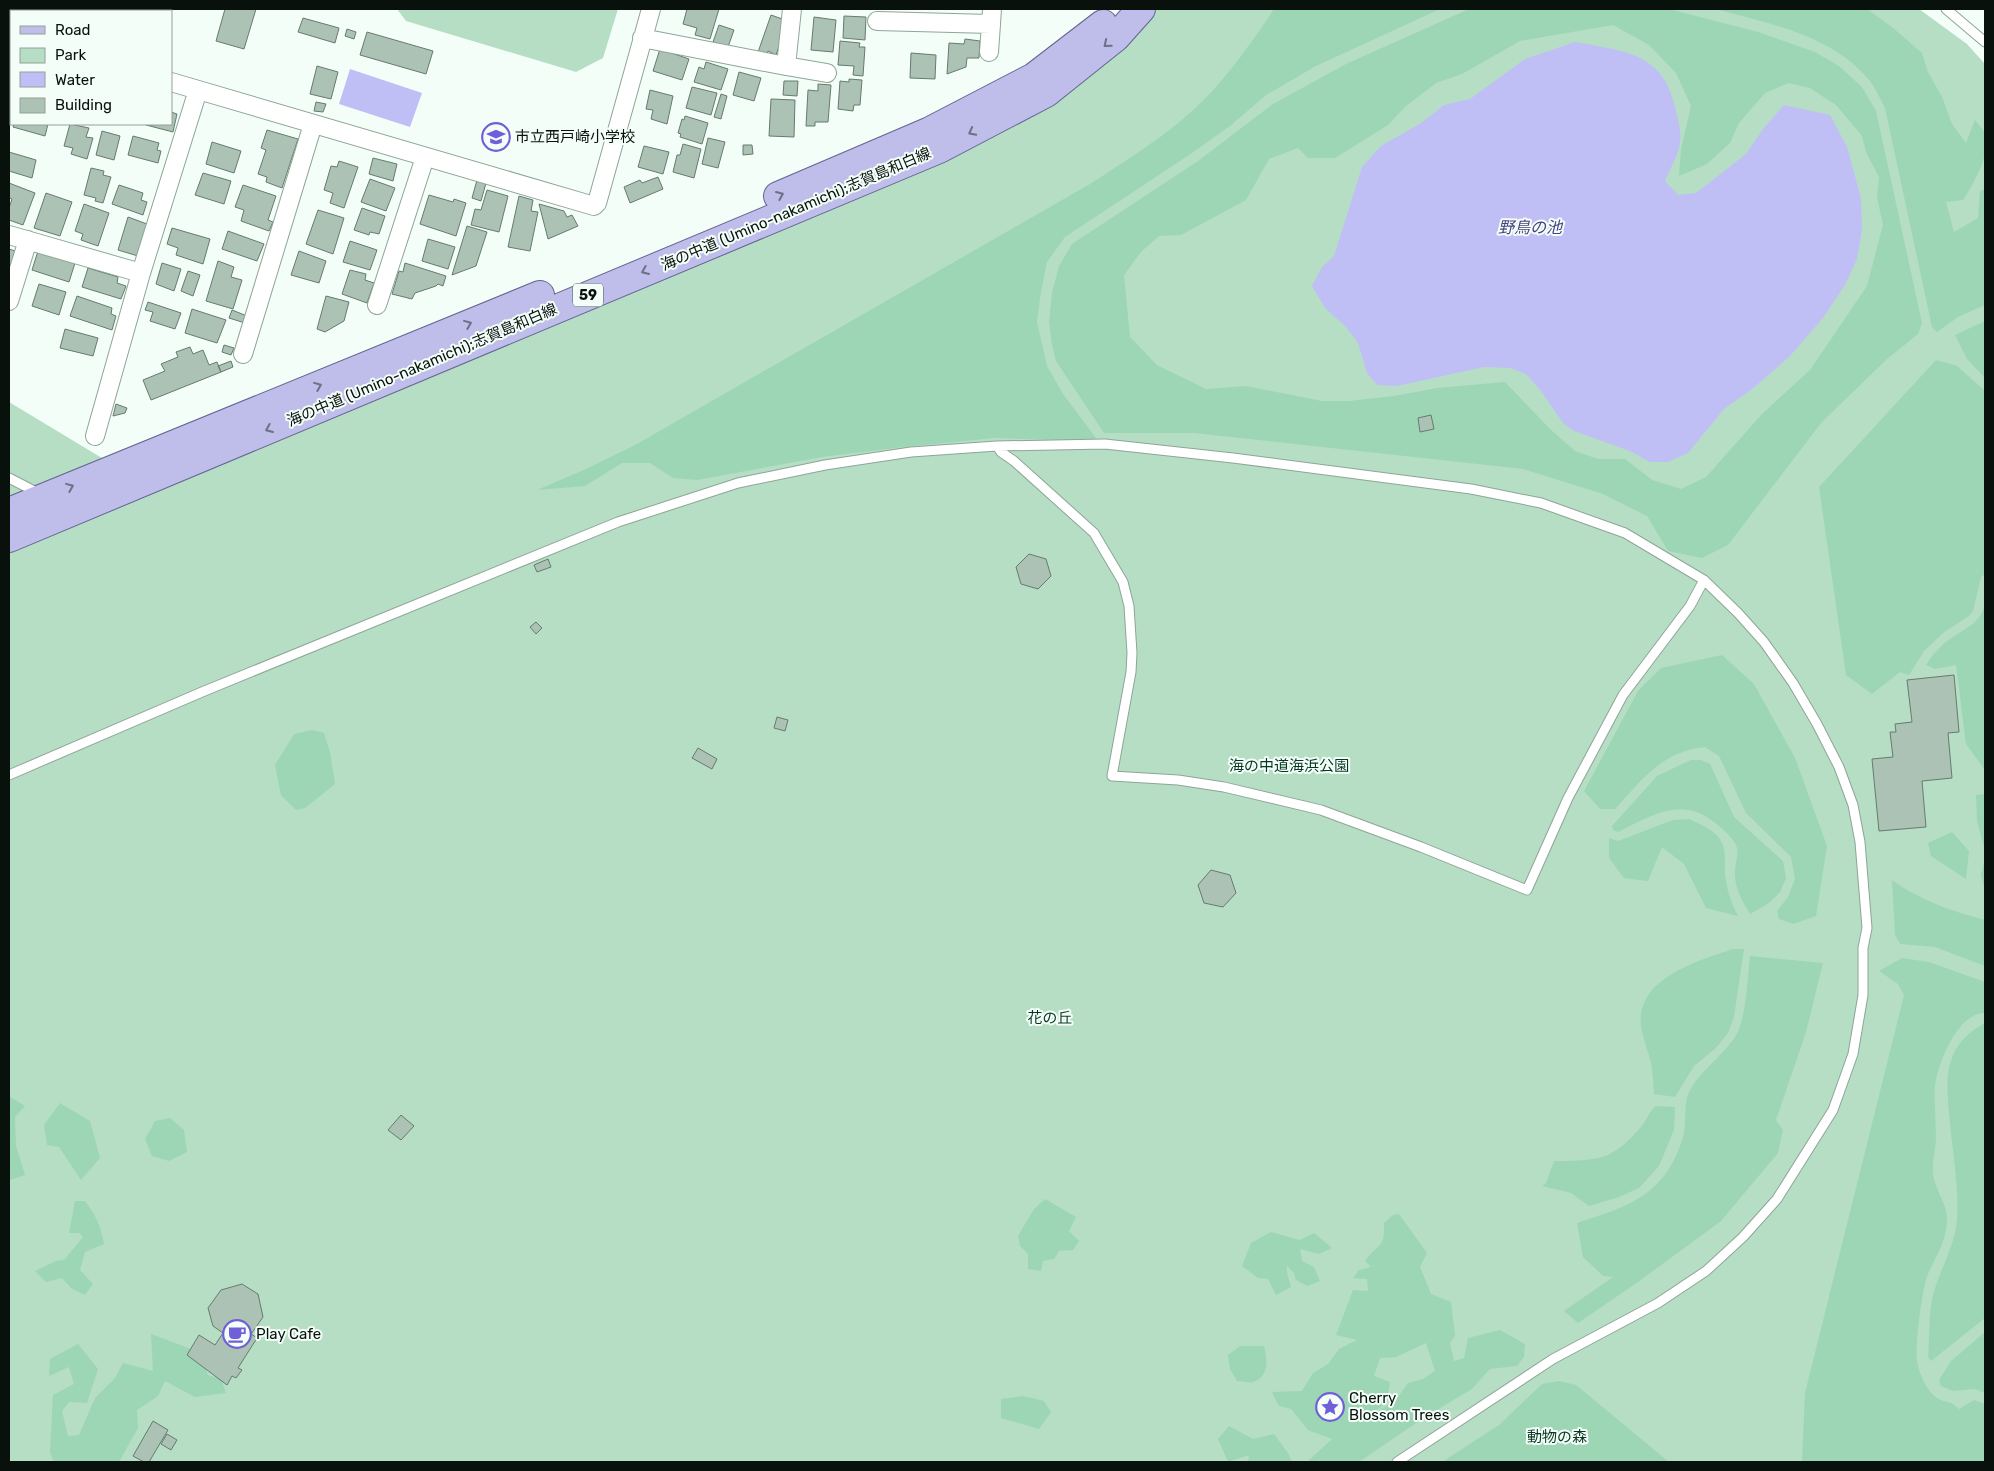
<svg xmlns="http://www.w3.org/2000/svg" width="1994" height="1471" font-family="Rubik,'Noto Sans JP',sans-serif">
	<rect width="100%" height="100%" fill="#f4fef8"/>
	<!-- green -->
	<path fill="#b5dec5" d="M397 9H618L603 58 576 72 406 21Z
		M1156 9H1919L1967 44 1985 64V1462H9V545L957 154 1148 19Z
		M9 402 107 461 9 504Z"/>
	<!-- forest -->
	<path fill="#9dd6b5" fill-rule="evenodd" d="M1274 9H1440L1316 66 1266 95 1230 126 1192 153 1065 237 1047 262 1041 291 1037 322 1047 366 1063 394 1096 438 1093 441 995 438 903 447 822 457 697 480 673 478 650 463H622L585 486 537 490 586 469 637 444 1090 184C1122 163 1155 143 1184 118 1220 88 1248 48 1274 9Z
		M1469 9H1669L1758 32 1815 52 1839 66 1862 87 1876 111 1922 323 1918 334 1887 359 1821 423 1728 545 1702 558 1668 551 1647 516 1603 494 1523 469 1194 433H1104L1056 361 1052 345 1049 322 1052 293 1059 266 1072 244 1198 161 1273 104 1346 64ZM1613 25 1649 45 1676 73 1691 106 1681 149 1679 176 1707 164 1730 143 1739 123 1765 93 1789 83 1810 88 1836 105 1862 136 1866 152 1879 177 1877 197 1883 225 1867 286 1810 370 1762 414 1706 477 1681 489 1652 480 1625 459H1598L1575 451 1550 429 1505 382 1437 388 1394 396 1349 401H1322L1246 386 1206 389 1157 365 1130 337 1124 275 1141 252 1159 236 1181 235 1246 200 1269 159 1298 148 1308 158H1335L1388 125 1406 106 1436 83 1462 74 1520 41Z
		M1715 9H1867L1892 27 1922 53 1928 72 1942 97 1952 124 1966 143 1975 120C1978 124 1983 129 1985 133 1992 152 1973 185 1963 200L1946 202 1954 232 1978 218 1980 191 1985 189V305L1958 317 1937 332 1932 327 1885 108C1880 99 1876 89 1870 81 1833 35 1768 23 1715 9Z
		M1985 321V378L1967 359 1955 335Z
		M1936 360 1957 366 1985 391V574L1981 577 1973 611 1969 616 1943 633 1924 651 1909 675 1900 672 1872 694 1846 675 1819 487Z
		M1985 604V770L1966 744 1956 665 1935 669 1926 665C1932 655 1940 646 1950 639 1964 629 1981 623 1985 604Z
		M1722 655 1754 684 1795 758 1827 846 1816 916 1793 924 1779 919 1777 911 1788 897 1795 879 1791 857 1746 813 1719 756 1705 747C1661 752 1643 779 1615 809H1600L1584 791 1638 691 1661 668Z
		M312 730 324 733 330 752 335 784 305 808 296 810 281 795 275 765 294 734Z
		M1691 760H1701L1710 764 1734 817 1783 861 1786 878 1780 892 1769 903 1750 914C1742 901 1734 887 1735 871 1735 864 1739 854 1737 848 1735 840 1726 832 1720 827 1684 794 1655 814 1618 832L1613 830 1612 826 1657 776Z
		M1985 794V890L1981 875 1985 858 1984 847 1977 821 1976 795Z
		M1689 819C1700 824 1715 830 1721 841 1727 852 1724 863 1725 875 1727 890 1731 903 1738 916L1706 908 1684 864 1662 847 1648 881 1624 878 1609 858V838L1618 841 1673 820Z
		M1952 832 1969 851 1966 879 1931 856 1928 843Z
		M1892 880C1921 901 1952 911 1985 920V966L1935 947 1900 944 1895 935Z
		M1733 949H1744L1734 1017 1728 1033 1716 1048 1694 1066 1675 1097 1654 1094C1653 1084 1653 1073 1651 1063 1648 1051 1643 1038 1641 1026 1636 978 1698 961 1733 949Z
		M1750 956 1823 963 1806 1032 1776 1120 1783 1130 1778 1153 1721 1221 1638 1282 1578 1323 1564 1311 1613 1277 1603 1276 1583 1257 1577 1223C1629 1206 1665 1196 1683 1137 1687 1123 1683 1105 1689 1092 1699 1072 1719 1059 1733 1040 1747 1021 1747 980 1750 956Z
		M1902 958 1929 962 1985 982V1013C1958 1012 1937 1064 1935 1087 1934 1104 1936 1122 1936 1140 1935 1151 1932 1163 1933 1174 1935 1190 1948 1205 1947 1221 1946 1242 1936 1256 1928 1274 1922 1288 1915 1345 1917 1361 1919 1373 1927 1393 1939 1399 1948 1404 1949 1399 1959 1409L1974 1400 1985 1404V1462H1802L1805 1393 1904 995 1898 984 1879 971Z
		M1983 1024H1985V1318L1931 1361 1928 1357C1930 1336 1928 1312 1934 1292 1941 1267 1955 1246 1957 1219 1959 1188 1953 1155 1950 1124 1946 1082 1941 1048 1983 1024Z
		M9 1096 25 1106 15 1117 16 1146 25 1175 10 1180Z
		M60 1103 90 1121 100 1158 81 1180 59 1147 47 1145 44 1125Z
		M1656 1106 1675 1107 1674 1130 1659 1166 1639 1188 1619 1197 1589 1206 1571 1193 1542 1186 1546 1183 1554 1161C1568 1161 1595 1161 1608 1155 1620 1149 1632 1138 1640 1128 1647 1121 1648 1112 1656 1106Z
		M170 1118 184 1130 187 1152 169 1161 152 1156 145 1139 155 1121Z
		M1045 1199 1076 1217 1069 1231 1079 1241 1073 1250 1059 1251 1054 1259 1043 1261 1041 1271 1028 1269V1254L1020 1246 1018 1236 1034 1209Z
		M75 1201H85C96 1215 101 1227 104 1244L85 1252 80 1270 93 1284 85 1295 71 1288 62 1278 46 1282 35 1271 56 1261 64 1260 83 1237 79 1233H69Z
		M1399 1214 1427 1253 1420 1267 1431 1294 1451 1302 1455 1336 1450 1343 1454 1361 1464 1358 1468 1338 1500 1330 1525 1344 1524 1357 1517 1366 1490 1369 1472 1389 1422 1419 1359 1462H1307L1332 1439 1308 1430 1291 1409 1279 1406 1272 1392 1302 1391 1313 1373 1328 1364 1339 1349 1357 1340 1336 1335 1353 1290 1368 1291 1367 1279 1353 1278 1359 1270 1371 1267 1365 1261C1379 1242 1385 1249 1384 1223L1393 1215ZM1426 1343 1435 1371 1423 1379 1408 1383 1395 1401 1371 1415 1387 1402 1390 1382 1374 1376 1380 1358 1396 1357Z
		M1271 1232 1300 1240 1314 1233 1332 1248 1319 1254 1300 1249 1302 1261 1314 1267 1320 1281 1307 1286 1296 1280 1294 1273 1287 1266V1273L1291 1287 1276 1295 1268 1279 1258 1278 1242 1266 1251 1243Z
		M1985 1332V1393L1975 1389 1953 1391 1941 1386 1939 1380 1951 1361Z
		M151 1334 199 1352 208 1375 221 1379 226 1393 195 1397 165 1381 158 1396 137 1410 138 1428 119 1462H54L50 1452 53 1395 74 1384 69 1367 49 1376 50 1359 78 1344 98 1369 87 1403 69 1402 62 1411 68 1436 79 1435 95 1398 115 1378 123 1363 153 1371Z
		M1240 1346H1264C1267 1359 1270 1376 1253 1382 1249 1383 1241 1381 1237 1381L1230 1369 1228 1355Z
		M1559 1381 1576 1385 1669 1462H1442L1499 1425 1542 1384Z
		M1023 1396 1044 1401 1051 1412 1039 1429 1001 1418V1399Z
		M1229 1426 1253 1439 1274 1434 1288 1453 1292 1462H1248L1249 1455 1228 1462 1218 1439Z"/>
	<!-- water -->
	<path fill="#c0bff5" d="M1575 42C1623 51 1663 52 1675 107 1677 118 1682 131 1680 142 1679 154 1670 169 1665 181L1678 195 1696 193 1746 154 1763 129 1784 105 1830 115 1847 147 1861 198 1862 229 1857 259 1845 285 1823 318 1790 356 1751 390 1724 409 1688 453 1668 462H1650L1630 451 1574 431 1563 423 1541 391 1526 374 1510 368 1484 367 1397 386 1377 385 1367 373 1358 343 1346 327 1325 308 1312 286 1322 267 1334 256 1362 167 1381 146 1421 123 1444 105 1470 99 1525 59Z
		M350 69 422 93 410 127 339 104Z"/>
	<!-- building -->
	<path fill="#abc2b4" stroke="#657b6e" d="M225 9H256L244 49 216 41Z
		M687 9H719L710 39 695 35 697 28 683 24Z
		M771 15 788 21 776 55 768 51 766 58 757 55Z
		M844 16 866 17 865 40 843 38Z
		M814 17 836 20 833 52 811 50Z
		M303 18 339 28 335 43 298 32Z
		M719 25 734 30 728 47 713 42Z
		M347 29 356 32 354 39 345 36Z
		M367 32 433 51 426 74 360 55Z
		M965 39 980 41 979 58H967L966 67 947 74 949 43 964 44Z
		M840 41 860 43 859 47H865L863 76 853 75 854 66 838 65Z
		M660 49 689 59 682 80 653 71Z
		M911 53 936 55 935 79 910 78Z
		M9 61H11V94L9 95Z
		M706 62 728 69 721 90 694 82 699 67 704 69Z
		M317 66 338 72 331 99 310 94Z
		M739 72 761 78 754 101 733 95Z
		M849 79 862 80 860 105H854L853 111 838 109 840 81 849 82Z
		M784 81H798L797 96 783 95Z
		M818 84 831 85 828 122H815V126H806L808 90 818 91Z
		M692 87 717 93 711 115 686 108Z
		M650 90 673 96 667 124 651 119 653 110 646 109Z
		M721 94 727 96 721 119 714 117Z
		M771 99 795 100 794 137 769 136Z
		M316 102 326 104 323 112 314 111Z
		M171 112 177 114 173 132 146 125 171 124Z
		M685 116 708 123 702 144 680 137 681 134 678 133 682 119 684 120Z
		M14 124H48L45 136 13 127Z
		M70 124 89 128 86 137 93 138 87 159 71 154 73 148 64 146Z
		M267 130 298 139 282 188 266 182 267 177 258 174 266 150 261 148Z
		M102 131 120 136 114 160 96 155Z
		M133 136 159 143 157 150 161 151 158 163 128 155Z
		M708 138 725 142 718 168 702 164Z
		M212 142 241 151 234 173 206 164Z
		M683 144 701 149 694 178 673 172 677 155H680Z
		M743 145H752L753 154 743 155Z
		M644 146 669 152 663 174 638 167Z
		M9 152 36 160 32 178 9 171Z
		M373 158 397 164 393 181 369 174Z
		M339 161 358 167 344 208 330 203 333 193 324 190 331 166 337 167Z
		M91 168 104 171 103 175 111 177 103 203 95 201 96 198 84 195Z
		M203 173 231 181 224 204 195 195Z
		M658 177 663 189 630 203 624 187 640 180 642 183Z
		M370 179 395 188 386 211 361 202Z
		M477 180 486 183 481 201 472 198Z
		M9 183 35 193 23 225 9 220V208L12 199 9 198Z
		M119 185 143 193 141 200 147 202 143 215 112 204Z
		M243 185 276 196 268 220 273 222 269 231 241 221 244 210 235 207Z
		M487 190 508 196 499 232 471 225 475 209 481 210Z
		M46 193 72 202 60 236 34 228Z
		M429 195 453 202 454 199 466 203 456 236 420 224Z
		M519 196 533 200 531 211 538 212 530 251 508 247Z
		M84 204 109 213 98 246 81 240 83 234 75 231Z
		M539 204 564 211 567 217 572 215 578 226 548 239Z
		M362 208 385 216 379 234 370 232 369 235 354 230Z
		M318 210 344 218 333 254 306 244Z
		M128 217 147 224 138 256 118 250Z
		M467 226 487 232 476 266 452 275Z
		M172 228 210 239 203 264 176 255 178 248 167 244Z
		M228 231 264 244 257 261 222 249Z
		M428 239 455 247 448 269 422 261Z
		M350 241 377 250 370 270 343 262Z
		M9 249 18 252 9 283Z
		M38 251 75 263 69 282 32 270Z
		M299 251 326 261 319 283 291 275Z
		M218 261 234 267 231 277 242 280 233 309 206 301Z
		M162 263 181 269 174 291 156 284Z
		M405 263 446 276 443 286 438 284 436 286 415 293 412 299 392 294 399 271 403 272Z
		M88 268 118 277 117 283 126 286 121 299 82 287Z
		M350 270 366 274 365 280 374 283 367 303 342 294Z
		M188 271 200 275 193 296 181 291Z
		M39 284 66 292 59 315 32 306Z
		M77 296 112 308 111 314 116 316 112 330 70 316Z
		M326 296 349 302 344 321 325 332 317 329Z
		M148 302 181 313 175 329 150 321 153 312 145 310Z
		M192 309 226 320 217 343 185 333Z
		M232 310 247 316 245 323 229 318Z
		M65 329 98 338 93 356 60 348Z
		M224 345 234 348 231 355 222 352Z
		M190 347 193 354 203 350 209 365 217 362 221 372 151 400 143 380 165 371 161 364 178 357 176 352Z
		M231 361 233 367 221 372 218 366Z
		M116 404 127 408 125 413 113 416Z
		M1431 415 1434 429 1420 432 1418 418Z
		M1029 554 1046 559 1051 576 1038 589 1021 584 1016 567Z
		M548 559 551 567 537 572 534 565Z
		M536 622 542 628 536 634 530 627Z
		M1954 675 1959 732 1948 733 1952 778 1922 781 1926 827 1879 831 1872 759 1893 757 1890 732H1896L1895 724 1912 722 1907 680Z
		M777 717 788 720 785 731 774 728Z
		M698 748 717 759 712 769 692 758Z
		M1211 870 1230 875 1236 893 1223 907 1204 903 1198 885Z
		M401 1115 414 1126 401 1140 388 1130Z
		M242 1284 258 1294 263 1317 252 1333H250L257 1338 238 1368 242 1370 236 1378 232 1376 227 1385 187 1355 199 1335 215 1345 223 1333 213 1326 208 1308 221 1290Z
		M153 1421 168 1430 149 1462H144L133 1456Z
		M167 1434 177 1440 171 1450 161 1444Z"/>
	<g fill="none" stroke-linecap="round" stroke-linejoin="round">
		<defs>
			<path id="lane" d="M1946 9 1985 42
				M997 446 1001 452 1014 461 1094 533 1123 582 1129 606 1132 653 1131 672 1112 776 1178 780 1224 787 1321 810 1421 847 1527 890 1568 798 1623 695 1690 606 1704 580
				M9 478 40 494
				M9 775 202 692 618 522 738 483 825 465 911 452 997 446 1105 444 1233 458 1471 489 1541 503 1625 533 1704 580 1738 613 1764 642 1793 683 1817 724 1839 767 1853 805 1860 842 1867 928 1863 948V995L1853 1054 1833 1110 1777 1199 1743 1237 1706 1271 1658 1303 1553 1359 1397 1462"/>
			<path id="street" d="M877 21 991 24 992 9
				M9 35 11 36
				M642 38 786 66 792 9
				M989 52 991 24
				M786 66 827 73
				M171 82 594 206 597 203 651 9
				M9 235 141 273
				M9 301 28 240
				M377 305 425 157
				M243 354 313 124
				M95 436 141 273 198 90"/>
			<path id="primary" d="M778 196 930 131 1034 77 1103 24
				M9 512 540 295
				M9 538 939 149 1046 93 1116 37 1141 9"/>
		</defs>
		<!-- lane casing -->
		<use href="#lane" stroke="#8ea597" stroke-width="11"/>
		<!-- street casing -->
		<use href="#street" stroke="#8ea597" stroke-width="20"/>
		<!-- primary casing -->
		<use href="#primary" stroke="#646492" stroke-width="30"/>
		<!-- lane -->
		<use href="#lane" stroke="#fff" stroke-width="9"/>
		<!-- street -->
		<use href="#street" stroke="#fff" stroke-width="18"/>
		<!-- primary -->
		<use href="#primary" stroke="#bfbde9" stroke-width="28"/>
	</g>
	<!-- one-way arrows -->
	<defs><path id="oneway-chevron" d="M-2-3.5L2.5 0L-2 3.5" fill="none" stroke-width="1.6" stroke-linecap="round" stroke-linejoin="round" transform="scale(1.25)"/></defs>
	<g stroke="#6d7086">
		<use href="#oneway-chevron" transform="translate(1107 44) rotate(141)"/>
		<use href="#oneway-chevron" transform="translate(972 132) rotate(152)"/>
		<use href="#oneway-chevron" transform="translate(780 195) rotate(-23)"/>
		<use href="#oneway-chevron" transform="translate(645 271) rotate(157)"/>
		<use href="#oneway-chevron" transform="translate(468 324) rotate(-22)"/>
		<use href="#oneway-chevron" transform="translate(318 386) rotate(-22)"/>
		<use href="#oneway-chevron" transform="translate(269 429) rotate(157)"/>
		<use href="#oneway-chevron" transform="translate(70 487) rotate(-22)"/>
	</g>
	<!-- icons -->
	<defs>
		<symbol id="school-ring" viewBox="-11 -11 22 22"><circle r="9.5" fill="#f4fef8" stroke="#715fd9" stroke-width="1.5"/><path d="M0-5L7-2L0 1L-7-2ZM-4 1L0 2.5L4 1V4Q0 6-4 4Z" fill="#715fd9"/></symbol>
		<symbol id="cafe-ring" viewBox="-11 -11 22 22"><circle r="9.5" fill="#f4fef8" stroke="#715fd9" stroke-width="1.5"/><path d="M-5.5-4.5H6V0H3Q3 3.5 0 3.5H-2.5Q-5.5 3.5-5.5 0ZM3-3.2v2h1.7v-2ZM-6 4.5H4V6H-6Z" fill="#715fd9"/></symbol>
		<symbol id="sight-ring" viewBox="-11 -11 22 22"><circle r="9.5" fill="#f4fef8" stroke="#715fd9" stroke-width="1.5"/><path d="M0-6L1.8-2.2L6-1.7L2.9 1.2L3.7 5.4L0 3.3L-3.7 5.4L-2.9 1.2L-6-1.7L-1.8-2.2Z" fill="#715fd9"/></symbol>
	</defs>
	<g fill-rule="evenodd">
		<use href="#school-ring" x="480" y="121" width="32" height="32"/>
		<use href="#cafe-ring" x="221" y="1318" width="32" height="32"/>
		<use href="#sight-ring" x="1314" y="1391" width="32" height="32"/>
	</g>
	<g text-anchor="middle" stroke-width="4" stroke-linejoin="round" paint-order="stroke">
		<!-- shield labels -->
		<rect fill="#f4fef8" stroke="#4f5853" stroke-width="1" x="573" y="283.5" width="30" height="23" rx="4"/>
		<g font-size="14" font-weight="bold" fill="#08110c">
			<text x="588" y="300">59</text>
		</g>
		<!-- poi labels -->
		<g font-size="15" fill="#08110c" stroke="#f4fef8" text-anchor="start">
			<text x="515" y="142">市立西戸崎小学校</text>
			<text x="256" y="1339">Play Cafe</text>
			<text x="1349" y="1403">Cherry<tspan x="1349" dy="17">Blossom Trees</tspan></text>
		</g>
		<!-- street labels -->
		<g font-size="15" fill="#08110c" stroke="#f4fef8">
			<text transform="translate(796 209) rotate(-23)" y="5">海の中道 (Umino-nakamichi);志賀島和白線</text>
			<text transform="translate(422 365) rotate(-23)" y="5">海の中道 (Umino-nakamichi);志賀島和白線</text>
		</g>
		<!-- park labels -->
		<g font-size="15" fill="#073722" stroke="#f4fef8">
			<text x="1289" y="771">海の中道海浜公園</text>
			<text x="1050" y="1023">花の丘</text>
			<text x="1557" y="1442">動物の森</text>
		</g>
		<!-- water labels -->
		<g font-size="16" font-style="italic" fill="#494283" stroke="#f4fef8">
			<text x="1530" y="233">野鳥の池</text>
		</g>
	</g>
	<!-- border -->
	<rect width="1994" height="1471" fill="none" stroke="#08110c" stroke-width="20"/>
	<!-- legend -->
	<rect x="10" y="10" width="162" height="115" fill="#f4fef8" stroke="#969f9a"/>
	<rect x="20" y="26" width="25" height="8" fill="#bfbde9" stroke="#969f9a"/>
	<text x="55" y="35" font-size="15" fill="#08110c">Road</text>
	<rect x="20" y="48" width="25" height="15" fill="#b5dec5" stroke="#969f9a"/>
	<text x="55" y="60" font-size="15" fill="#08110c">Park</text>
	<rect x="20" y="72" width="25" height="15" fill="#c0bff5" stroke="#969f9a"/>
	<text x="55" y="85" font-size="15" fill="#08110c">Water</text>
	<rect x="20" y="98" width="25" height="15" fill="#abc2b4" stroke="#969f9a"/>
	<text x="55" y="110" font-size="15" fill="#08110c">Building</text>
</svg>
